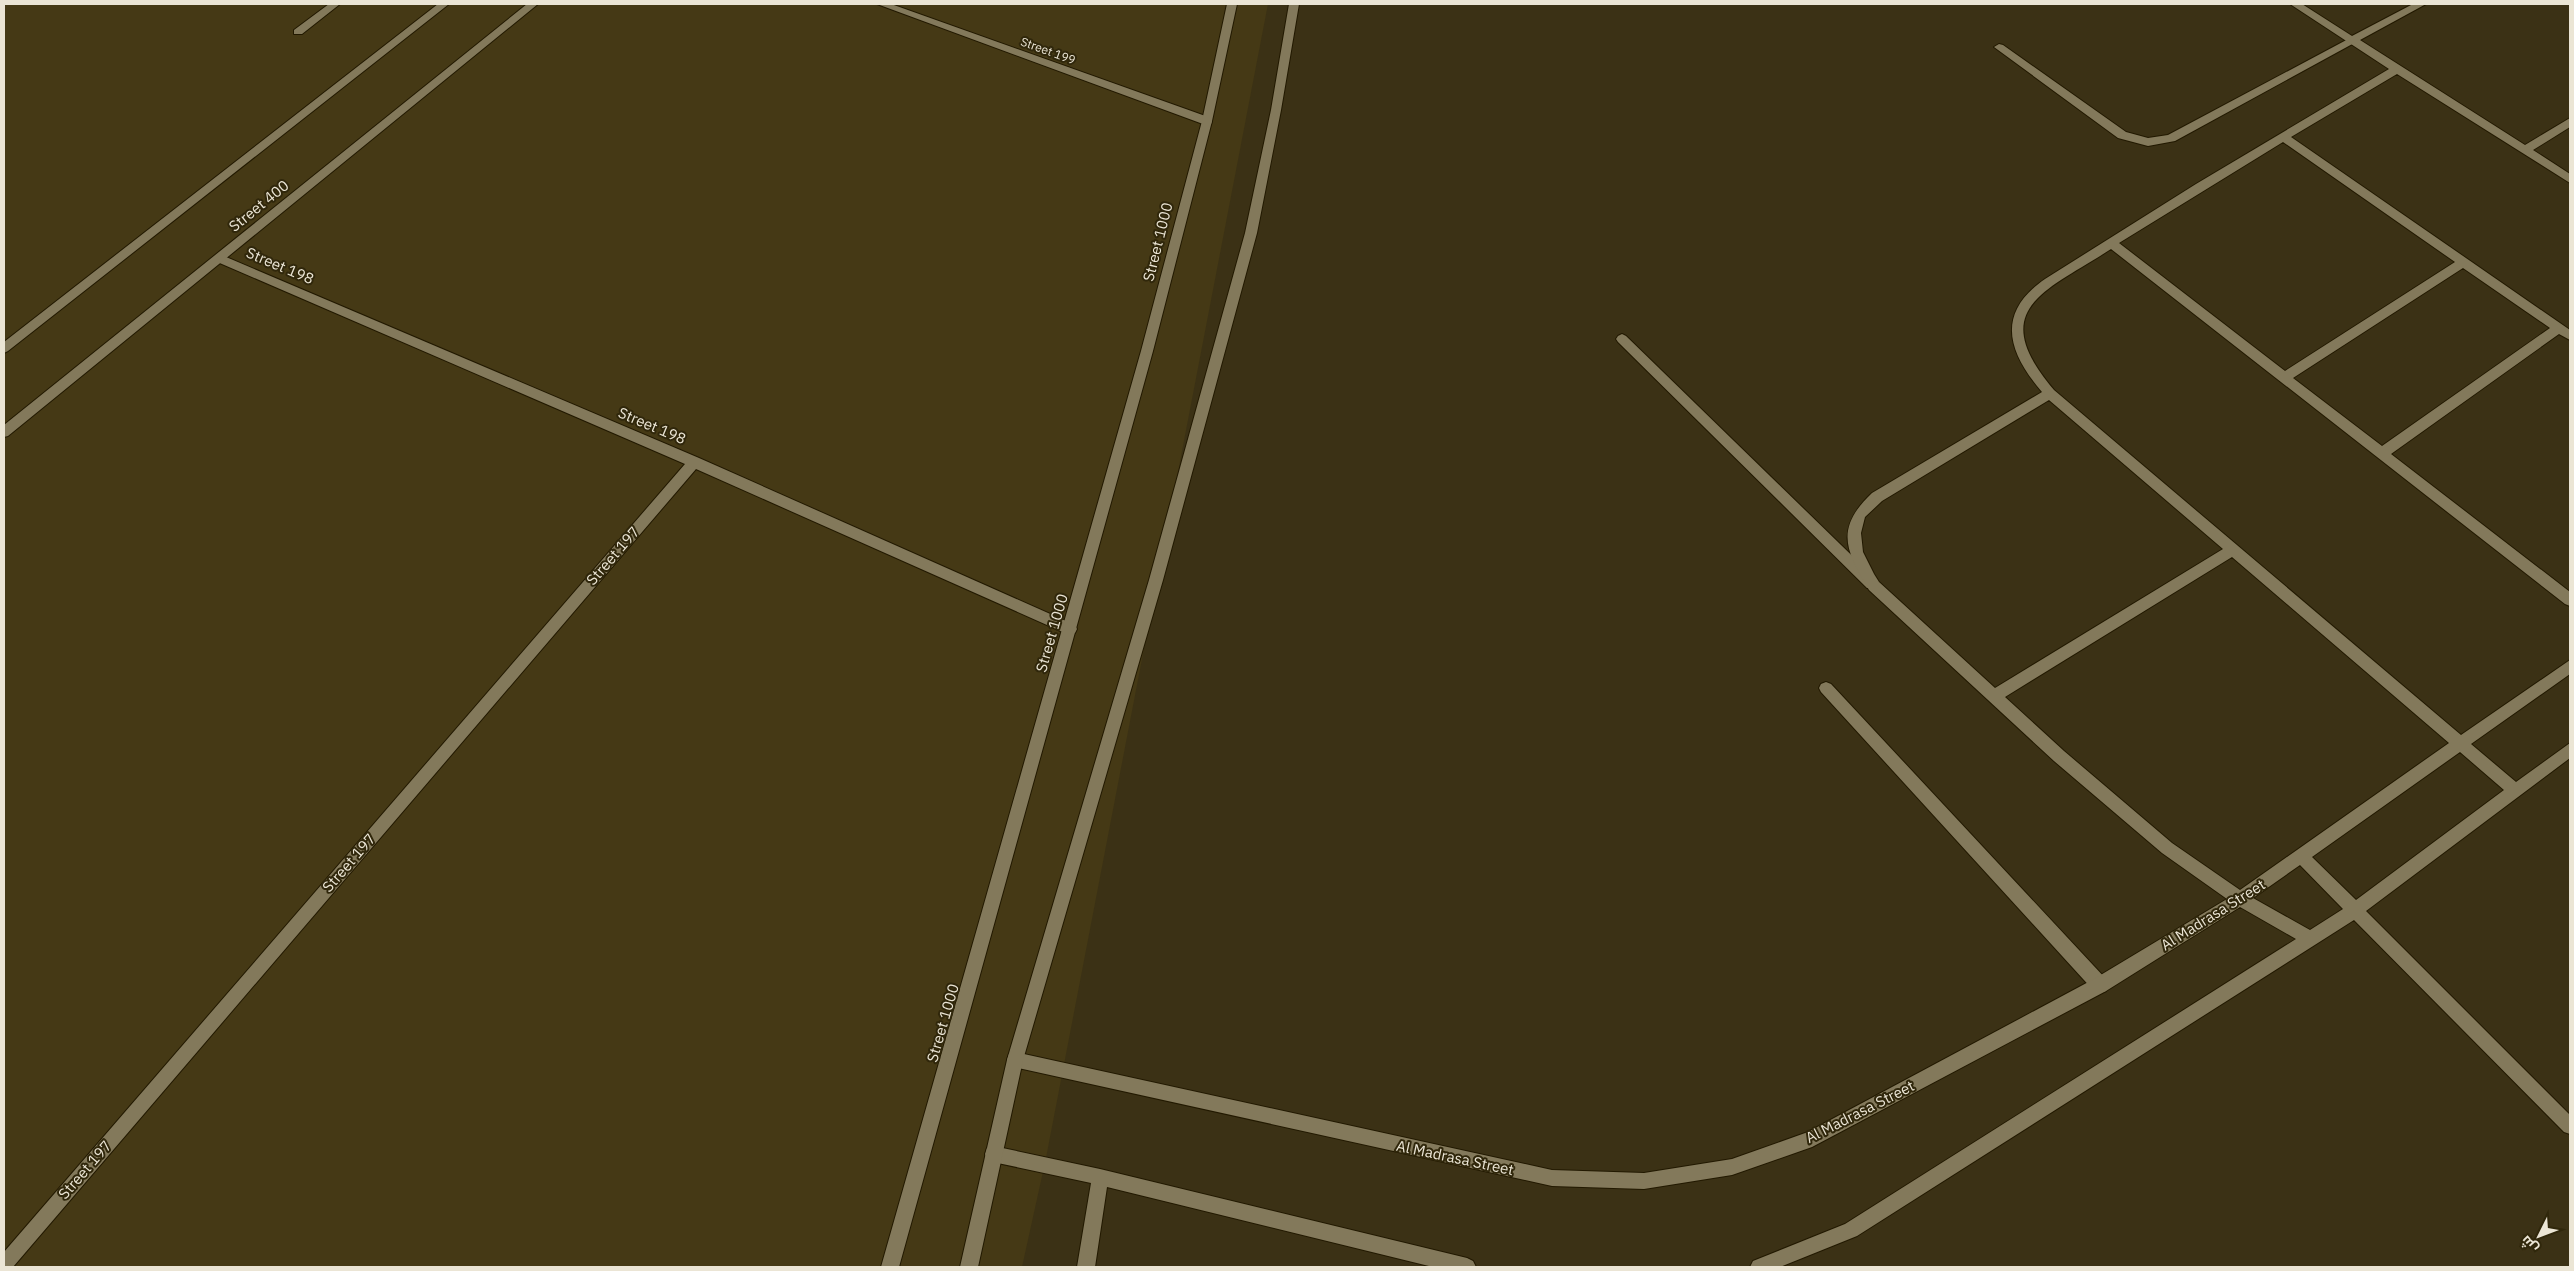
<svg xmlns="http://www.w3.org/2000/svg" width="2574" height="1271" font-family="'IBM Plex Sans',Cairo,sans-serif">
	<rect width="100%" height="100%" fill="#3b3115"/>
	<!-- built -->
	<path fill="#453915" d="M4 4H1268L1046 1158 1022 1267H4Z"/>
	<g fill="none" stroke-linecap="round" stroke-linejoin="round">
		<defs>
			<path id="service" d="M329 4H340L302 34H294V30Z
				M877 4H891L1211 118 1212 121 1211 124H1203Z
				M2352 37 2356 38V42L2175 141 2148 146 2118 138 1994 47 1999 44 2003 45 2126 132 2148 138 2168 135Z
				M219 254 699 458 1075 625 1077 629 1075 633 1070 635 1065 633 696 469 13 1267H4V1252L685 464 215 261 213 258Z
				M1622 334 1626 336 1877 580 1879 584 1877 588H1867L1618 342 1616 339 1618 336Z
				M1826 682 1831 684 2106 979 2108 985 2106 991 2100 993 2094 991 1821 692 1819 688 1821 684Z"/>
			<path id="minor" d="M2290 4H2302L2352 36 2413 4H2426L2360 40 2525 145 2570 118V127L2533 150 2570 174V183L2397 74 2291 137 2570 330V340L2559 334 2391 454 2570 592V606L2565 604 2111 249C2047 291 1984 308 2054 390L2461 735 2570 660V674L2471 744 2516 782 2570 743V758L2366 911 2570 1115V1134L2564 1132 2354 920 1857 1236 1780 1267H1750L1753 1261 1845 1224 2296 939 2240 907 2106 991 1812 1147 1732 1175 1644 1189 1552 1186 1009 1066 1007 1060 1009 1054 1015 1052 1552 1170 1644 1173 1732 1159 1808 1132 2094 979 2227 899 2162 853 2054 761 1869 590C1845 550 1835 528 1872 493L2042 392C2007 351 1996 313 2045 279L2196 184 2389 69ZM2283 142 2455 262 2285 371 2119 243ZM2463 268 2550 328 2382 446 2293 378ZM2049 400 2223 549 1995 688 1879 582 1874 574 1863 552 1861 533 1865 517 1882 501ZM2232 557 2449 743 2240 890 2172 843 2064 751 2005 697ZM2460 752 2504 790 2356 900 2312 857ZM2300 865 2343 909 2310 930 2253 898Z
				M993 1146 1100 1169 1467 1258 1473 1261 1476 1267H1433L1107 1187 1095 1267H1077L1091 1183 993 1162 987 1160 985 1154 987 1148Z"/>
			<path id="tertiary" d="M438 4H449L8 351 4 353V342Z
				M527 4H538L8 436 4 437V425Z
				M1227 4H1237L1212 121 1153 351 899 1267H881L1141 351 1202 121Z
				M1289 4H1299L1281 110 1257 233 1163 580 1023 1060 978 1267H960L1007 1060 1149 580 1245 233 1271 110Z"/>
		</defs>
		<!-- service casing -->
		<use href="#service" stroke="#221900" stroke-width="2"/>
		<!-- minor casing -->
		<use href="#minor" stroke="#221900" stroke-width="2"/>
		<!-- tertiary casing -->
		<use href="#tertiary" stroke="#221900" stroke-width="2"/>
		<!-- service -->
		<use href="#service" fill="#83795b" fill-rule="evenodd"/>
		<!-- minor -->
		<use href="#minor" fill="#83795b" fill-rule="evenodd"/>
		<!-- tertiary -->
		<use href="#tertiary" fill="#83795b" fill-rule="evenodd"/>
	</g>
	<g text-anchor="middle" stroke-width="4" stroke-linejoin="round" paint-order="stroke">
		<!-- far-street labels -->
		<g font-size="12" fill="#ebe5d5" stroke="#30270b">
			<text transform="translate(1048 51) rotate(20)" y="4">Street 199</text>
		</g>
		<!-- street labels -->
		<g font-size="15" fill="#ebe5d5" stroke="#30270b">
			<text transform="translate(259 206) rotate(-39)" y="5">Street 400</text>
			<text transform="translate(1158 242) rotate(-76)" y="5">Street 1000</text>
			<text transform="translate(280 266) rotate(23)" y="5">Street 198</text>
			<text transform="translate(652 426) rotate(23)" y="5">Street 198</text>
			<text transform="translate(613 556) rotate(-49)" y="5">Street 197</text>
			<text transform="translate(1052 633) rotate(-74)" y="5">Street 1000</text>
			<text transform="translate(349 863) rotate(-49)" y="5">Street 197</text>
			<text transform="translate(2213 915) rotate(-32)" y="5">Al Madrasa Street</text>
			<text transform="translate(943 1023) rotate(-74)" y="5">Street 1000</text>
			<text transform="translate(1860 1112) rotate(-27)" y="5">Al Madrasa Street</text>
			<text transform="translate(1455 1158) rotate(12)" y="5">Al Madrasa Street</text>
			<text transform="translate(85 1170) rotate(-49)" y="5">Street 197</text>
		</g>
	</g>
	<!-- border -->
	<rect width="2574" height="1271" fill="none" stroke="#ebe5d5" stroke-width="10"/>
	<!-- north arrow -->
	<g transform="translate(2539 1236) rotate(228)" stroke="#30270b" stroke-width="4" paint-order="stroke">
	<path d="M0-4L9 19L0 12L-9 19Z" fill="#ebe5d5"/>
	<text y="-8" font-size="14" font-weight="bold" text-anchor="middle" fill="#ebe5d5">ش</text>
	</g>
</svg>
